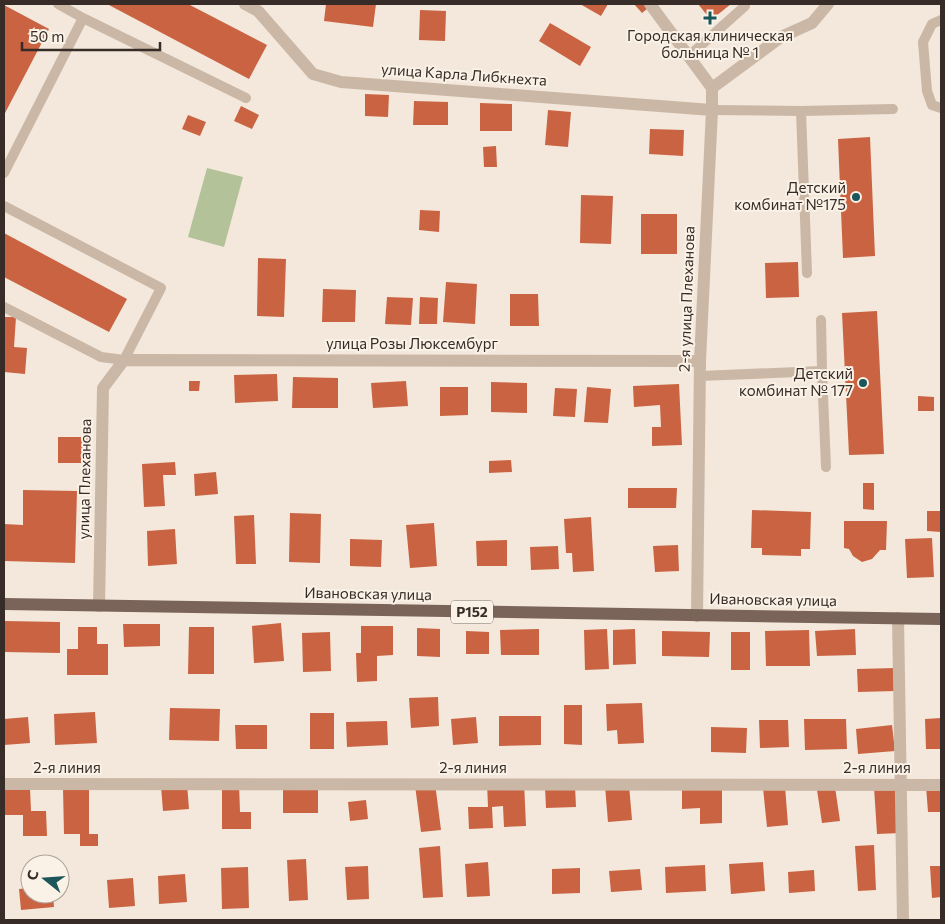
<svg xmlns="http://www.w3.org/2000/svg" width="945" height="924" font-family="Commissioner,sans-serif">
	<rect width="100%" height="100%" fill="#f3e8db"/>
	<!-- green -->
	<path fill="#b4c29a" d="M207 168 243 177 224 247 188 237Z"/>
	<!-- building -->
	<path fill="#ca6341" d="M107 4H188L267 45 249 79Z
		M326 4H376L373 27 324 21Z
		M580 4H608L601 16Z
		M634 4H653L642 13Z
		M698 4H731L711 20Z
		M4 5 49 29 4 115Z
		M420 10 446 11 445 41 419 40Z
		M550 23 591 47 580 66 539 41Z
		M365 94 389 95 388 117 365 116Z
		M414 101 448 102V125H413Z
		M480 103 512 104V131H480Z
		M241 106 259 115 252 129 234 121Z
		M548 110 571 112 568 147 545 145Z
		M188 115 206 122 200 136 182 129Z
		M650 129 684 130 683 156 649 154Z
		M870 137 875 256 843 258 838 139Z
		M496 146 497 167H484L483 147Z
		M581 195 613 196 611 244 580 243Z
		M420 210 440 211 439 232 419 230Z
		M641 214H677V254H641Z
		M4 233 127 299 109 332 4 277Z
		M258 258 286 259 284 317 257 316Z
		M798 262 799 297 766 298 765 263Z
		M446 282 477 284 475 324 443 322Z
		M323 289 356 290 355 322H322Z
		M510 294H538L539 326H510Z
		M387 297 413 298 411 325 385 324Z
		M420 297 438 298 437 324H419Z
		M877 311 884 454 849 455 842 313Z
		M4 317H16L14 347 27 348 25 374 4 372Z
		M277 374 278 401 235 403 234 375Z
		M293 377 338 378V408H292Z
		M189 381H200L199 391H189Z
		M406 381 408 406 373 408 371 383Z
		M491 382 527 383V413L491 412Z
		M679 384 682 445 652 446V427H661L660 405 634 407 633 386Z
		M440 387H468V415L440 416Z
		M587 387 611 389 608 423 584 422Z
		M555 388 577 389 575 417 553 416Z
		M918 396 934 397V411H918Z
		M58 437H88V463H58Z
		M511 460 512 472 489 473V461Z
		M175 462 176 475H163L165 506 144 507 142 464Z
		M216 472 218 494 195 496 194 474Z
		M863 483H874V510L863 509Z
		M628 488H677L676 508H628Z
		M23 490 77 491 75 563 4 561V524L23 525Z
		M752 510 811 512 810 549H801V556L762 555V548H751Z
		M927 511H941V532L927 531Z
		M290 513 321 514 320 563 289 562Z
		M254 515 256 564H236L234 516Z
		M591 517 594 571 573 572 572 553H566L564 519Z
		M844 521H887L886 550H880L872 559 862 562 853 556 849 549 844 548Z
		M434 523 437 566 410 568 406 525Z
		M175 529 177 564 148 566 147 531Z
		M932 538 934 577 907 578 905 539Z
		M350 539 382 540 381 567 350 566Z
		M507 540V566H477L476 541Z
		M678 545 679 571 655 572 653 546Z
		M558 546 559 569 531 570 530 547Z
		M4 621 60 622V653L4 652Z
		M281 623 284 661 254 663 252 626Z
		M123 624H160V646L124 647Z
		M361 626H393V655L377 656V681L357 682 356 653H361Z
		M78 627H97V644H108V675H67V649H78Z
		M189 627H214V674H188Z
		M417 628 440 629V657L417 656Z
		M539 629V655H501L500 630Z
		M607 629 609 669 585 670 584 630Z
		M635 629 636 664 613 665V630Z
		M855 629 856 655 817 656 815 631Z
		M809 630 810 666H766L765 631Z
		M466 631 489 632V654H466Z
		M662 631 710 632 709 657 662 656Z
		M330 632 331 671 303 672 302 633Z
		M731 632H750V670H731Z
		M895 668V691L858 692 857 669Z
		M438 697 439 726 411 728 409 698Z
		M642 703 644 743 618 744 617 730 607 731 606 704Z
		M564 705H582V745L564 744Z
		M170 708 220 709 219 741 169 740Z
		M95 712 97 743 55 745 54 714Z
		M310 713H334V749H310Z
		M499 716H541V745L499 746Z
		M28 717 30 743 4 745V719Z
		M476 717 478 743 453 745 451 719Z
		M941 718V749H926L925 719Z
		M804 719H846L847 749 805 750Z
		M759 720H788L789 747 760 748Z
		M387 721 388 745 347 747 346 722Z
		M235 725H267V749H236Z
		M892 725 895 751 858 754 856 729Z
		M711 727 747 728 746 753 711 752Z
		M722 781V823L700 824V808L682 809V782Z
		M524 782 526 826 504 827 503 806 492 807 493 828 469 829 468 807H488L487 783Z
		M435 783 441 830 421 832 415 785Z
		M187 784 189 809 163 811 161 786Z
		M222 784H239L240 812H251V829H222Z
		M318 785V813H283V786Z
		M629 785 632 820 608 822 605 786Z
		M941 785V812H928L926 786Z
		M575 786 576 807 546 808 545 787Z
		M785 786 788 825 767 827 763 788Z
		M898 786 901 833 877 834 874 787Z
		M89 787V834H98V846H80V834H64L63 788Z
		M835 787 840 821 822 823 817 790Z
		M30 788 31 811H46L47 836H23V815H4V789Z
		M366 800 368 819 350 821 348 802Z
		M874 845 876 890 858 891 855 846Z
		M440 846 443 897 423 898 419 848Z
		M306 859 308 900 289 901 287 860Z
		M488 862 490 896 467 897 465 864Z
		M763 862 765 891 731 894 729 864Z
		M705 865 706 891 666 893 665 867Z
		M368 866 369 899 347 900 345 867Z
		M930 866H941V897L932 898Z
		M248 867 249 908 222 909 221 868Z
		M580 868V893L552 894V869Z
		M640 869 642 890 611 892 609 871Z
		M814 870 815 891 789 893 788 872Z
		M185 874 187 902 159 904 158 876Z
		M133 878 135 906 109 908 107 880Z
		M30 888V894H53L54 907 21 910 19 889Z"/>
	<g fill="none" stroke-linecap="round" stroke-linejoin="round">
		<!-- lane -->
		<path stroke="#cbb7a6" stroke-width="10" d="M58 4 83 18 246 98
			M941 20 932 24 923 42 927 91 932 105 941 108
			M689 56 745 6V4
			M712 110 801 111 893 109
			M801 111 807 273
			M4 173 83 18
			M4 206 161 288 124 360 101 357 4 307
			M821 320 822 371
			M700 376 822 371 826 467"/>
		<!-- street -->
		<path stroke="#cbb7a6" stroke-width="12" d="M245 4 258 11 313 74 341 82 712 110
			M650 4 712 88V110L700 361 697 616
			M712 88 781 37 812 23 828 4
			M99 606 103 388 124 360 700 361
			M898 618 903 920
			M4 784 941 785"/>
		<!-- primary -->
		<path stroke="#7a6358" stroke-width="12" d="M4 604 941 619"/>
	</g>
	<!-- markers -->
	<g fill="#1b565a" stroke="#faf2e7" stroke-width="2">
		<path d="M707.5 10.5h5v5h5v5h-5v5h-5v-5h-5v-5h5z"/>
		<circle cx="856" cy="197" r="5"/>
		<circle cx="863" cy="383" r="5"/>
	</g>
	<g text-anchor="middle" stroke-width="4" stroke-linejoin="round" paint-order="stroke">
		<!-- shield labels -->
		<rect fill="#faf2e7" stroke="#726761" stroke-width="1" x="451" y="600.5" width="42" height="23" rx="4"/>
		<g font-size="14" font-weight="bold" fill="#372c27">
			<text x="472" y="617">Р152</text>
		</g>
		<!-- poi labels -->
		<g font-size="15" fill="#372c27" stroke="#faf2e7" text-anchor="end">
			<text x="710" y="41" text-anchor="middle">Городская клиническая<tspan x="710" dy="17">больница № 1</tspan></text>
			<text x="846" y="193">Детский<tspan x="846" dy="17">комбинат №175</tspan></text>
			<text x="853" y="379">Детский<tspan x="853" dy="17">комбинат № 177</tspan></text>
		</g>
		<!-- street labels -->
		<g font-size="15" fill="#372c27" stroke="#faf2e7">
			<text transform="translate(464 75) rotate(4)" y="5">улица Карла Либкнехта</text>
			<text transform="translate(687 299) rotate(-88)" y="5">2-я улица Плеханова</text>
			<text x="412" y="349">улица Розы Люксембург</text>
			<text transform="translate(85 479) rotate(-89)" y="5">улица Плеханова</text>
			<text transform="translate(368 594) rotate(1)" y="5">Ивановская улица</text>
			<text transform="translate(773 600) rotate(1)" y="5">Ивановская улица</text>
			<text x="67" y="773">2-я линия</text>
			<text x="473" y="773">2-я линия</text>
			<text x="877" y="773">2-я линия</text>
		</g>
	</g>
	<!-- border -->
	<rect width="945" height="924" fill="none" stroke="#372c27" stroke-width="10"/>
	<!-- north arrow -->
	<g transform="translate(45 879) rotate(287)"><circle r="24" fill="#faf2e7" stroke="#aca39a"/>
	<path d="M0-4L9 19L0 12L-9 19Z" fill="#1b565a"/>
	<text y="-8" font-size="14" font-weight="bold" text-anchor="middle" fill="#372c27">С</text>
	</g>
	<!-- scale -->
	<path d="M22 42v8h138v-8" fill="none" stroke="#372c27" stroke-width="2.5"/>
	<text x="30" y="42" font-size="15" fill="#372c27" stroke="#faf2e7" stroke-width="4" paint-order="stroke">50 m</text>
</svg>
